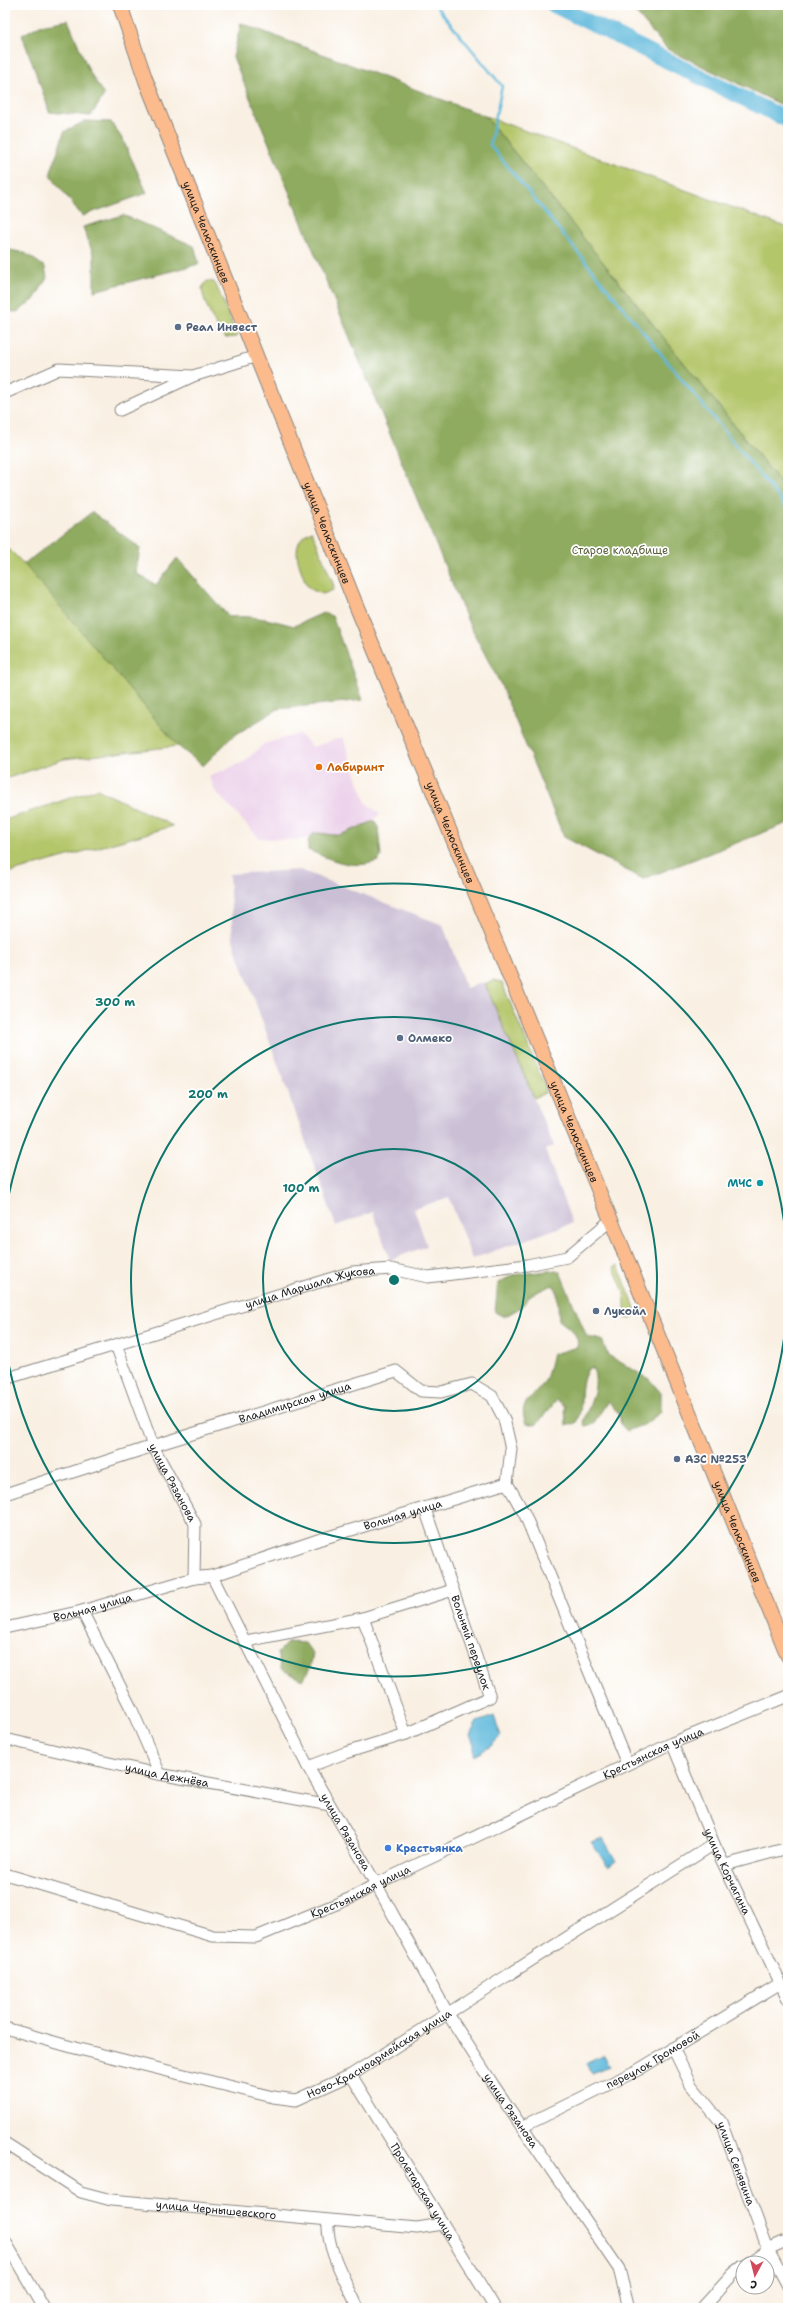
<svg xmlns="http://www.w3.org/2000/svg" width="793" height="2313" font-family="'Shantell Sans',sans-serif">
	<rect width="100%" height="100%" fill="#fff"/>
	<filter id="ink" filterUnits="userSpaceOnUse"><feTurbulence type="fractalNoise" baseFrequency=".025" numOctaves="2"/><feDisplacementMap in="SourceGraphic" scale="8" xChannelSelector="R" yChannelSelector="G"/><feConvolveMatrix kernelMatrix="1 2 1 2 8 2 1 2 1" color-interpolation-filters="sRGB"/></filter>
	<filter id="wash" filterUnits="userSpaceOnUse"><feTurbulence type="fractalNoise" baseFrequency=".012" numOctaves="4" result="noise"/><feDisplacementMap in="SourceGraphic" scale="16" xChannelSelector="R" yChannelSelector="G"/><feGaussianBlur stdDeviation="0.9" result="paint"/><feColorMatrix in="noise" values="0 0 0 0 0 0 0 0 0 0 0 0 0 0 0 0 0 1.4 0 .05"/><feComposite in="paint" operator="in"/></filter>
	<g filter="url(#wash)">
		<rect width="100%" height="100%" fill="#f9f0e3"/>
		<!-- built -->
		<path fill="#ecd1ea" d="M299 734 313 747 343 737 366 803 380 814 359 834 292 840 259 838 215 791 209 776 244 762 264 744Z"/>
		<!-- industrial -->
		<path fill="#cbbfd5" d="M300 870 443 925 466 988 484 982 554 1146 545 1150 572 1223 472 1259 449 1197 414 1209 427 1246 390 1260 373 1212 336 1226 233 940 229 874Z"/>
		<!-- green -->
		<path fill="#b4c66a" stroke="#687143" d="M485 116 788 228V492Z
			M207 281 214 282 216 285 237 335 236 337 226 338C217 333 202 298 202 288Z
			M312 531 334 586 333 590 323 594C317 592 310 590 307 585 304 581 303 574 301 570 295 554 294 538 312 531Z
			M5 545 35 575 178 746 64 759 5 779Z
			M97 789 173 826 5 874V820Z
			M494 980 502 983 545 1086V1093L534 1098 485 984Z
			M618 1265 637 1313 631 1319 626 1318 624 1292 614 1268Z"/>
		<!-- forest -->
		<path fill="#8fab5e" stroke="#56643d" d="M629 5H788V108L667 49Z
			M68 20 89 71 104 95 91 116 49 112 46 101 22 35 40 25Z
			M241 23 485 116 788 492V823L643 879 564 837 500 683 469 624 233 57Z
			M85 121 111 122 123 140 147 193 82 216 50 175 64 132Z
			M123 215 194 246 199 264 94 291V256L83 227Z
			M5 249 25 253 45 267 47 278 34 300 17 312 5 311Z
			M92 512 140 548 136 573 156 585 177 558 229 617C253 615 272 620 294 626L323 613 332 616 363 700 278 709 233 736 203 766 178 746 24 564Z
			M374 821 378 827 381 857 378 861C352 870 332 860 308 850 307 824 323 836 339 835 341 835 369 823 374 821Z
			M556 1270 560 1272 587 1337 602 1340 608 1355 649 1379 661 1393V1412L645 1424 627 1431 621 1425 619 1414 608 1401 593 1424 585 1426 583 1422C589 1406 601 1384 592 1367L588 1369C576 1390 586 1402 576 1423L566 1426 565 1406 557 1400 536 1425 526 1423C517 1402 533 1398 543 1384 548 1377 550 1363 553 1354L577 1347C580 1334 568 1328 559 1320L557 1291 553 1285 532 1294 520 1308 504 1317 495 1312 498 1283 513 1275Z
			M288 1642 305 1643 313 1654 310 1668 303 1680 281 1669 277 1653Z"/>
		<!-- water -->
		<path fill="#5db8db" stroke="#3c6a7c" d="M494 1716 501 1736 491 1746 474 1756V1744L470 1735 477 1722Z
			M603 1838 616 1861 608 1867 591 1842Z
			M604 2055 610 2067 592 2074 587 2063Z"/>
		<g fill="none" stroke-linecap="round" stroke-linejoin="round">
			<!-- stream -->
			<path stroke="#5db8db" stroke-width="2.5" d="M435 5 502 86 490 145 788 509"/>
			<!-- river -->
			<path stroke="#5db8db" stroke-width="16" d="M554 5 788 120"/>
		</g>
	</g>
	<g filter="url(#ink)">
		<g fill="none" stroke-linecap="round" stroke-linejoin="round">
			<defs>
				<g id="minor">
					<path d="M5 393 59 369 193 376 257 356"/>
					<path d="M120 410 191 377"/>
					<path id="s1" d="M116 1345 153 1446 195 1524 194 1578"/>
					<path id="s2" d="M5 1379 352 1272 391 1269 428 1277 527 1265 567 1257 611 1220"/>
					<path id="s3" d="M5 1494 153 1446 396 1371 421 1391 441 1392 472 1384 492 1396 504 1419 511 1449 507 1483"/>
					<path d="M425 1509 453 1590"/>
					<path id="s4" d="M194 1578 212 1576 308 1767 376 1884 448 2014 494 2086 619 2269 629 2308"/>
					<path d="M82 1611 132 1710 160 1774"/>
					<path id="s5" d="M5 1628 82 1611 194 1578 212 1576 318 1540 507 1483 525 1515 627 1764"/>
					<path id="s6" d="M246 1641 363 1618 453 1590 490 1697 406 1734"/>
					<path id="s7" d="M5 1739 153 1773 330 1805"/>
					<path id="s8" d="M672 1743 714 1844 788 1999"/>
					<path d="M308 1767 345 1753 406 1734 363 1618"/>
					<path d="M725 1865 788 1848"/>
					<path id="s9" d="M5 1874 213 1936 256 1937 351 1898 376 1884 672 1743 788 1696"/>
					<path id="s10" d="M5 2028 75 2048 273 2097 296 2100 351 2075 714 1844"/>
					<path id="s11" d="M673 2048 691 2085 721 2122 768 2249 788 2286"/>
					<path id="s12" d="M351 2075 495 2308"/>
					<path id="s13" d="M522 2127 638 2070 779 1984"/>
					<path id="s14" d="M5 2143 81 2192 111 2200 417 2228 443 2224"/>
					<path d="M328 2221C326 2250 346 2281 358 2308"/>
					<path d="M5 2241 44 2308"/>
					<path d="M748 2263 768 2249 788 2240"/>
					<path d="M702 2308 734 2273 743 2266"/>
				</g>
				<g id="major">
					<path id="s15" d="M120 5 146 81 356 605 620 1242 788 1656"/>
				</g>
			</defs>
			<!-- minor casing -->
			<use href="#minor" stroke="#8a8680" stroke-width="13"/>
			<!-- major casing -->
			<use href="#major" stroke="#8a8680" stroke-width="16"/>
			<!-- minor -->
			<use href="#minor" stroke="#fff" stroke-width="11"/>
			<!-- major -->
			<use href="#major" stroke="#fbbb8d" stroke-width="14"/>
		</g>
	</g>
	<!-- distance rings -->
	<g fill="none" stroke="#0f766e" stroke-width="2">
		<circle cx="394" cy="1280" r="131"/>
		<circle cx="394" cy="1280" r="263"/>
		<path d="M788 1283A394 394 0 0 1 5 1345M5 1215A394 394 0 0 1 788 1277"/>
	</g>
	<!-- markers -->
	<g fill="#5c6f8a" stroke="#fff" stroke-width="1.5">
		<circle cx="178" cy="327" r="4"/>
		<circle cx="400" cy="1038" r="4"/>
		<circle cx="596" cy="1311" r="4"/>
		<circle cx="677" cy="1459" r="4"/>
	</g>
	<circle fill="#e8710a" stroke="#fff" stroke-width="1.5" cx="319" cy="767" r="4"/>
	<circle fill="#0f9aa8" stroke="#fff" stroke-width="1.5" cx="760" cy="1183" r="4"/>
	<circle fill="#3f7fe0" stroke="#fff" stroke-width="1.5" cx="388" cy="1848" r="4"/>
	<g text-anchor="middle" stroke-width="3.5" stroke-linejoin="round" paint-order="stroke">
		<!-- street labels -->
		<g font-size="11" fill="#1c1c1c" stroke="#fff">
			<text dy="4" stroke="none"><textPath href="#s15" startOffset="243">улица Челюскинцев</textPath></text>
			<text dy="4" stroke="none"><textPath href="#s15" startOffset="567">улица Челюскинцев</textPath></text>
			<text dy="4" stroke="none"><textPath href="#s15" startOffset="891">улица Челюскинцев</textPath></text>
			<text dy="4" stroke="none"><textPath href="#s15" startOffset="1215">улица Челюскинцев</textPath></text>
			<text dy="4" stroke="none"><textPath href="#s2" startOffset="319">улица Маршала Жукова</textPath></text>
			<text dy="4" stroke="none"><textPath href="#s3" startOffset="304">Владимирская улица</textPath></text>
			<text dy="4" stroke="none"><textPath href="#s1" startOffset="149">улица Рязанова</textPath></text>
			<text dy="4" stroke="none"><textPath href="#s5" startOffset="414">Вольная улица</textPath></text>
			<text dy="4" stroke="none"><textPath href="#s15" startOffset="1647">улица Челюскинцев</textPath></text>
			<text dy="4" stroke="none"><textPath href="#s5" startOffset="90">Вольная улица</textPath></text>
			<text dy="4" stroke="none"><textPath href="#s6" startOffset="269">Вольный переулок</textPath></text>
			<text dy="4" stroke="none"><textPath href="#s9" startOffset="698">Крестьянская улица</textPath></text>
			<text dy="4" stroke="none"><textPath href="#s7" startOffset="166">улица Дежнёва</textPath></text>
			<text dy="4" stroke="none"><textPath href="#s4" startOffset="307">улица Рязанова</textPath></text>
			<text dy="4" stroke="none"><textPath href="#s8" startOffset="140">улица Корчагина</textPath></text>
			<text dy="4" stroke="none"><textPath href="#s9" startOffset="374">Крестьянская улица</textPath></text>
			<text dy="4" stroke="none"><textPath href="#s10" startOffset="395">Ново-Красноармейская улица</textPath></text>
			<text dy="4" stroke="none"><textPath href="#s13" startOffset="147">переулок Громовой</textPath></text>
			<text dy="4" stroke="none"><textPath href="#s4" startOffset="631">улица Рязанова</textPath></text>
			<text dy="4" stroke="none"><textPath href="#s11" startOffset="133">улица Сенявина</textPath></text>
			<text dy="4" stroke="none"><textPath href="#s12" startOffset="137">Пролетарская улица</textPath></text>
			<text dy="4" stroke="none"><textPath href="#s14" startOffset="227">улица Чернышевского</textPath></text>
		</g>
		<!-- service labels -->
		<g font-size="11" font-weight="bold" fill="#4e5e75" stroke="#fff" text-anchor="start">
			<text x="186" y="331">Реал Инвест</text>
			<text x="408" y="1042">Олмеко</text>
			<text x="604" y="1315">Лукойл</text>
			<text x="685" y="1463">АЗС №253</text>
		</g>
		<!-- park labels -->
		<g font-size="11" fill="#59603b" stroke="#fff">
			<text x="620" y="554">Старое кладбище</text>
		</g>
		<!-- food labels -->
		<g font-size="11" font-weight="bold" fill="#c56008" stroke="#fff" text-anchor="start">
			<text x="327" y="771">Лабиринт</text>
		</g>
		<!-- culture labels -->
		<g font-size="11" font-weight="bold" fill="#0d838f" stroke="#fff" text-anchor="end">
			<text x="752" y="1187">МЧС</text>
		</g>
		<!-- shop labels -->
		<g font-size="11" font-weight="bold" fill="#366cbe" stroke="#fff" text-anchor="start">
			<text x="396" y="1852">Крестьянка</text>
		</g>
	</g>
	<circle cx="394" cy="1280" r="6" fill="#0f766e" stroke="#fff" stroke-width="2"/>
	<g font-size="12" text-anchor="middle" font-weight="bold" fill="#0f766e" stroke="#fff" stroke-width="3.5" stroke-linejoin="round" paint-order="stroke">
		<text x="115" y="1006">300 m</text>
		<text x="208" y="1098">200 m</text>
		<text x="301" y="1192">100 m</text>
	</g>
	<!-- margin -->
	<rect width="793" height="2313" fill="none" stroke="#fff" stroke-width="20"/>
	<!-- north arrow -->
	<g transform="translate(755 2275) rotate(187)"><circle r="19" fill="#ffffff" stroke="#a4a4a4"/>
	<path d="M0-3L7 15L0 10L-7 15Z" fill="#d1495b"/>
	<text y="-6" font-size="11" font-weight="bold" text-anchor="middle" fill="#1c1c1c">С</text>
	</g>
</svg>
